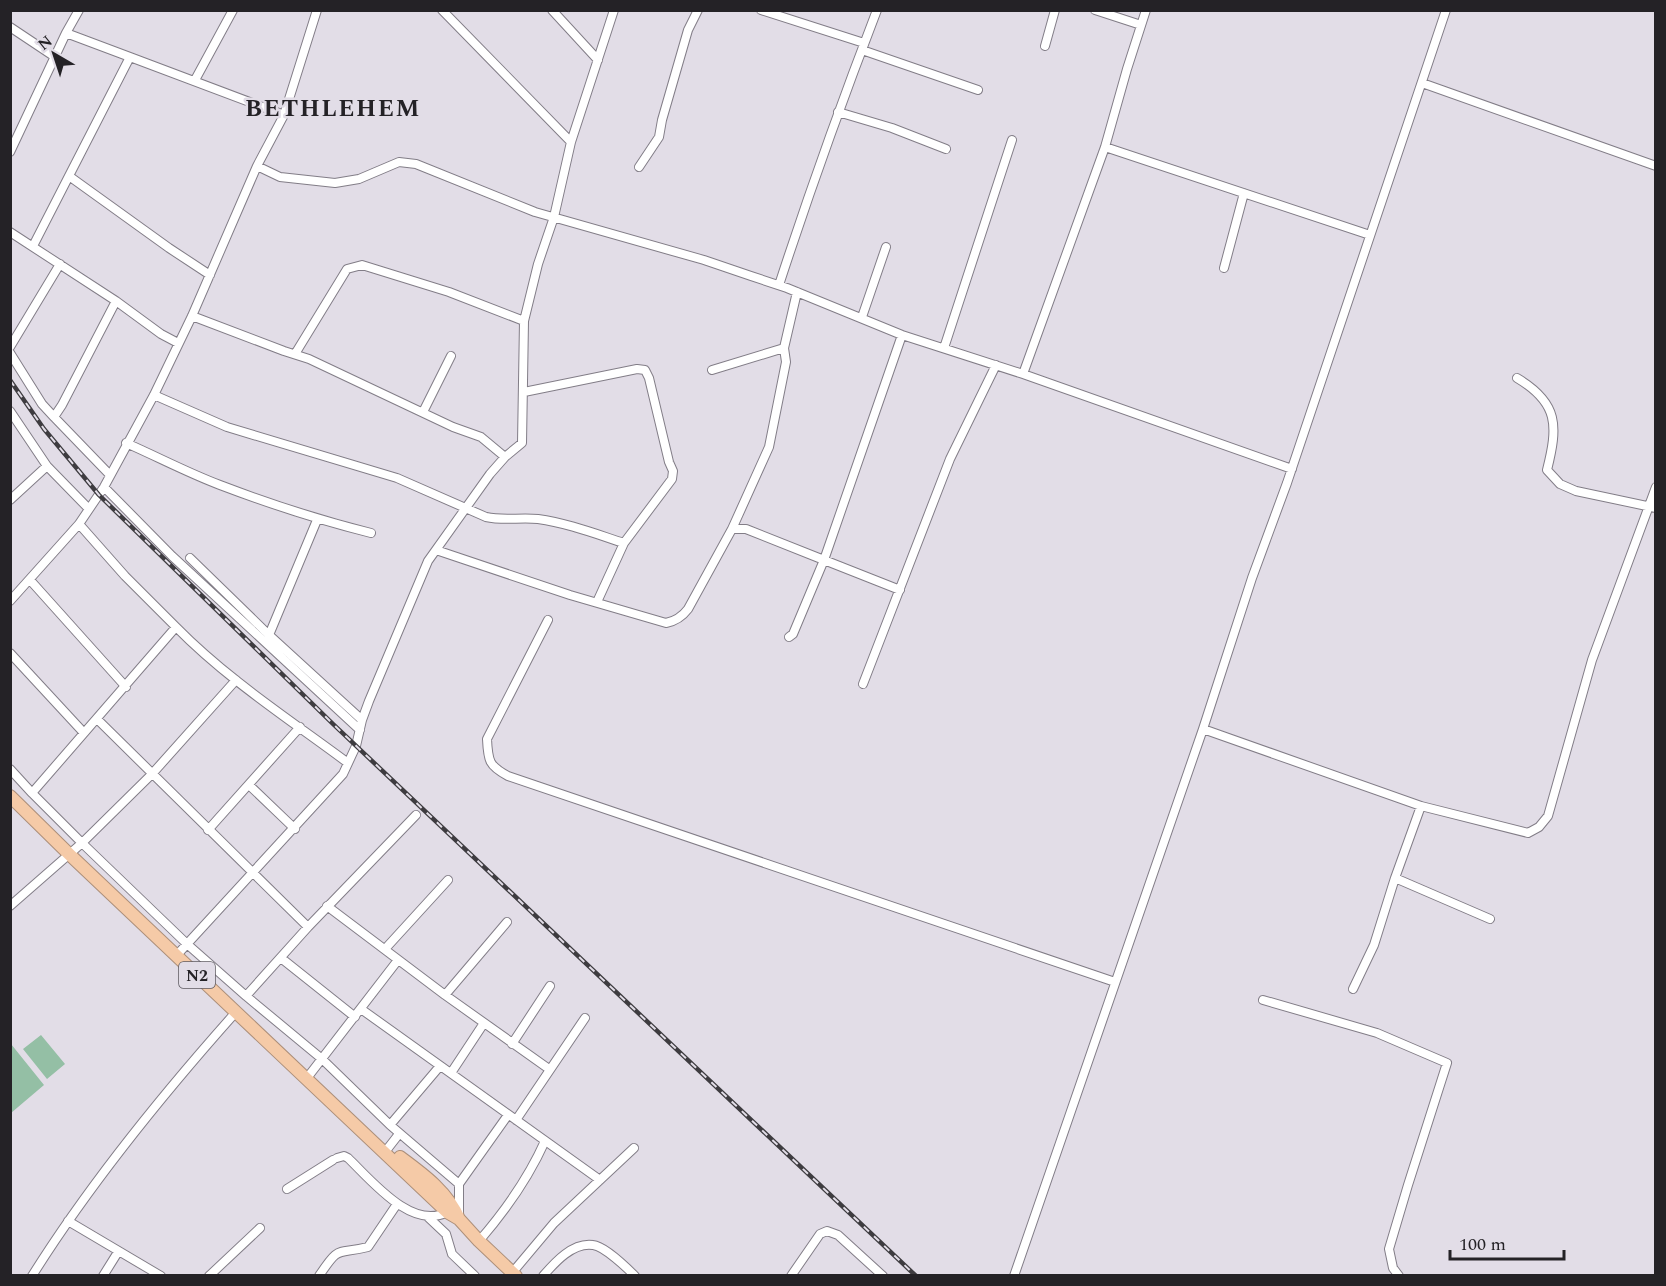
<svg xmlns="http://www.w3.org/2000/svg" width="1666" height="1286" font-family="Spectral,serif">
	<rect width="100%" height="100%" fill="#e2dde7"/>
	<!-- green -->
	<path fill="#94bfa5" d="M41 1035 65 1064 47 1079 23 1049Z
		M11 1044 44 1085 11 1113H10Z"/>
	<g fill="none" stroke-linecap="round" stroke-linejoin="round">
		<defs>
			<path id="minor" d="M442 10 571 142
				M552 10 598 60
				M761 10 864 43
				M1095 10 1141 25
				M10 27 55 57
				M1045 46 1055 10
				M862 50 978 90
				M130 57 284 115 257 166
				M195 80 233 10
				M1422 83 1656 166
				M838 112 892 128 946 149
				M284 115 317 10
				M1105 147 1370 235
				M10 152 66 33 79 10
				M639 167 659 137 662 120 688 30 698 10
				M69 176 169 248 210 275
				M10 232 116 301
				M33 246 130 57 66 33
				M1224 268 1244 193
				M779 285C809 193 842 101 877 10
				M192 316 284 351 309 359 453 427 481 437 505 457
				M862 317 886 247
				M10 347 60 264
				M944 348 1012 140
				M10 353 42 404 54 417
				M295 354 347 269 362 265 449 292 524 321
				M712 370 784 348
				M1023 374 1105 147 1127 69 1146 10
				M1517 378C1559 403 1558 426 1547 470L1560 484 1576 491 1656 508
				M524 392 637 369 645 370 649 378 669 462 673 471 672 479 624 543 597 602
				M154 395 227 427 397 478 486 517C504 521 520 517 538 519 567 523 596 534 624 543
				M10 411 47 466 89 509
				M423 412 451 356
				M126 443C158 457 188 473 220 485 270 504 319 520 371 533
				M110 475 54 417 62 405 116 301 161 334 178 343
				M104 487 172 556 360 730
				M10 500 47 466
				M436 550 570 595 666 623C676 621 682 617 688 609L732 529
				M190 558 269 635 362 720
				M30 580 126 687
				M900 590 824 560 902 335
				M10 601 79 524 104 487 154 395 192 316 257 166 280 177 335 183 359 179 399 162 416 164 535 212 704 260 751 276 787 288 902 335 1023 374 1292 469
				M548 620 487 739C488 761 489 766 508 776L1115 982
				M176 627C227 679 289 719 348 763
				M269 635 317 520
				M789 637 793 634 824 560 746 529H732L769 447 786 362 784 348 797 292
				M10 653 84 733
				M863 684 950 459 996 365
				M97 719 308 927 246 996
				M1203 729 1421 806 1528 833 1539 827 1548 816 1592 660 1656 487
				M10 769 32 793 176 627 125 576 79 524
				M249 785 295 829
				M32 793 82 843 152 774 236 680
				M208 830 300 727
				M1395 878 1490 919
				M10 906 82 843 187 944 246 996 322 1059 390 1125 459 1184
				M327 906 445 995 549 1069
				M308 927 416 815
				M385 949 448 880
				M176 956 343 774 356 746 362 720 369 701 428 561 490 474 505 457 522 443 524 321 538 264 554 217 571 142 614 10
				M281 958 355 1017
				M1353 989 1374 945 1395 878 1421 806
				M445 995 507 922
				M1263 1000 1377 1033 1447 1063 1408 1185 1389 1249 1393 1268 1399 1276
				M361 1009 600 1180
				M512 1044 550 986
				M451 1073 484 1023
				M307 1078 398 960
				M516 1120 585 1018
				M390 1125 440 1066
				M385 1152 399 1134
				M337 1158 344 1156 348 1158C371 1180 412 1231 447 1212
				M287 1189 333 1160
				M459 1216V1184L508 1115
				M428 1217 446 1234 452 1254 475 1276
				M68 1221 161 1276
				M479 1241C506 1210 528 1179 545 1141
				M512 1273 554 1223 634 1148
				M32 1276C91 1182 162 1095 236 1012
				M103 1276 118 1252
				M209 1276 260 1228
				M319 1276C340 1244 336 1255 368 1247L397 1204
				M543 1276C555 1262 573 1242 593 1245 604 1246 627 1268 635 1276
				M791 1276 820 1234 827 1231 838 1235 883 1276
				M1014 1276 1203 729 1252 578 1287 483 1446 10"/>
			<path id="highway" d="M10 796 69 854 447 1212 459 1219 479 1241 516 1276
				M400 1157C423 1174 448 1192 459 1219"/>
		</defs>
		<!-- minor casing -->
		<use href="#minor" stroke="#827d87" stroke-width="10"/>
		<!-- highway casing -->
		<use href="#highway" stroke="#ac8f7a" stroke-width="14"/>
		<!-- minor -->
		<use href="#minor" stroke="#fff" stroke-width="8"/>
		<!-- highway -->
		<use href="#highway" stroke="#f5caa7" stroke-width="12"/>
		<defs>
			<path id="rail" d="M10 380 44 429 99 495 333 724 916 1276"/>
		</defs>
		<!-- rail casing -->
		<use href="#rail" stroke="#3e3c40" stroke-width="4.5"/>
		<!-- rail -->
		<use href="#rail" stroke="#e2dde7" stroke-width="2" stroke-dasharray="7" stroke-linecap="butt"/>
	</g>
	<g text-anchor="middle" stroke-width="5" stroke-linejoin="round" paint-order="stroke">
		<!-- shield labels -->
		<rect fill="#e2dde7" stroke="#5d5a60" stroke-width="1.5" x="179" y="962" width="36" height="26" rx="4.5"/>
		<g font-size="16" font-weight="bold" fill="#242226">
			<text x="197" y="981">N2</text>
		</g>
		<!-- district labels -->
		<g font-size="24" font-weight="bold" letter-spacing="1.5" fill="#242226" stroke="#e2dde7">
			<text x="333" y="116">BETHLEHEM</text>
		</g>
	</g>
	<!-- border -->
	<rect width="1666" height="1286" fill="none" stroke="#242226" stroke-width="24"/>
	<!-- north arrow -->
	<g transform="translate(54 54) rotate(321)" stroke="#e2dde7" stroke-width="4.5" paint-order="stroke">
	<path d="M0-4.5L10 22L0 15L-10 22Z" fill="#242226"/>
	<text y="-9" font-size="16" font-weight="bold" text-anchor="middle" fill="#242226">N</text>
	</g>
	<!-- scale -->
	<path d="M1450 1250v9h114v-9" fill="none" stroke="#242226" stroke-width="3"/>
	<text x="1459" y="1250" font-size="18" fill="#242226" stroke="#e2dde7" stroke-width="4.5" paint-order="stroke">100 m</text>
</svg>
